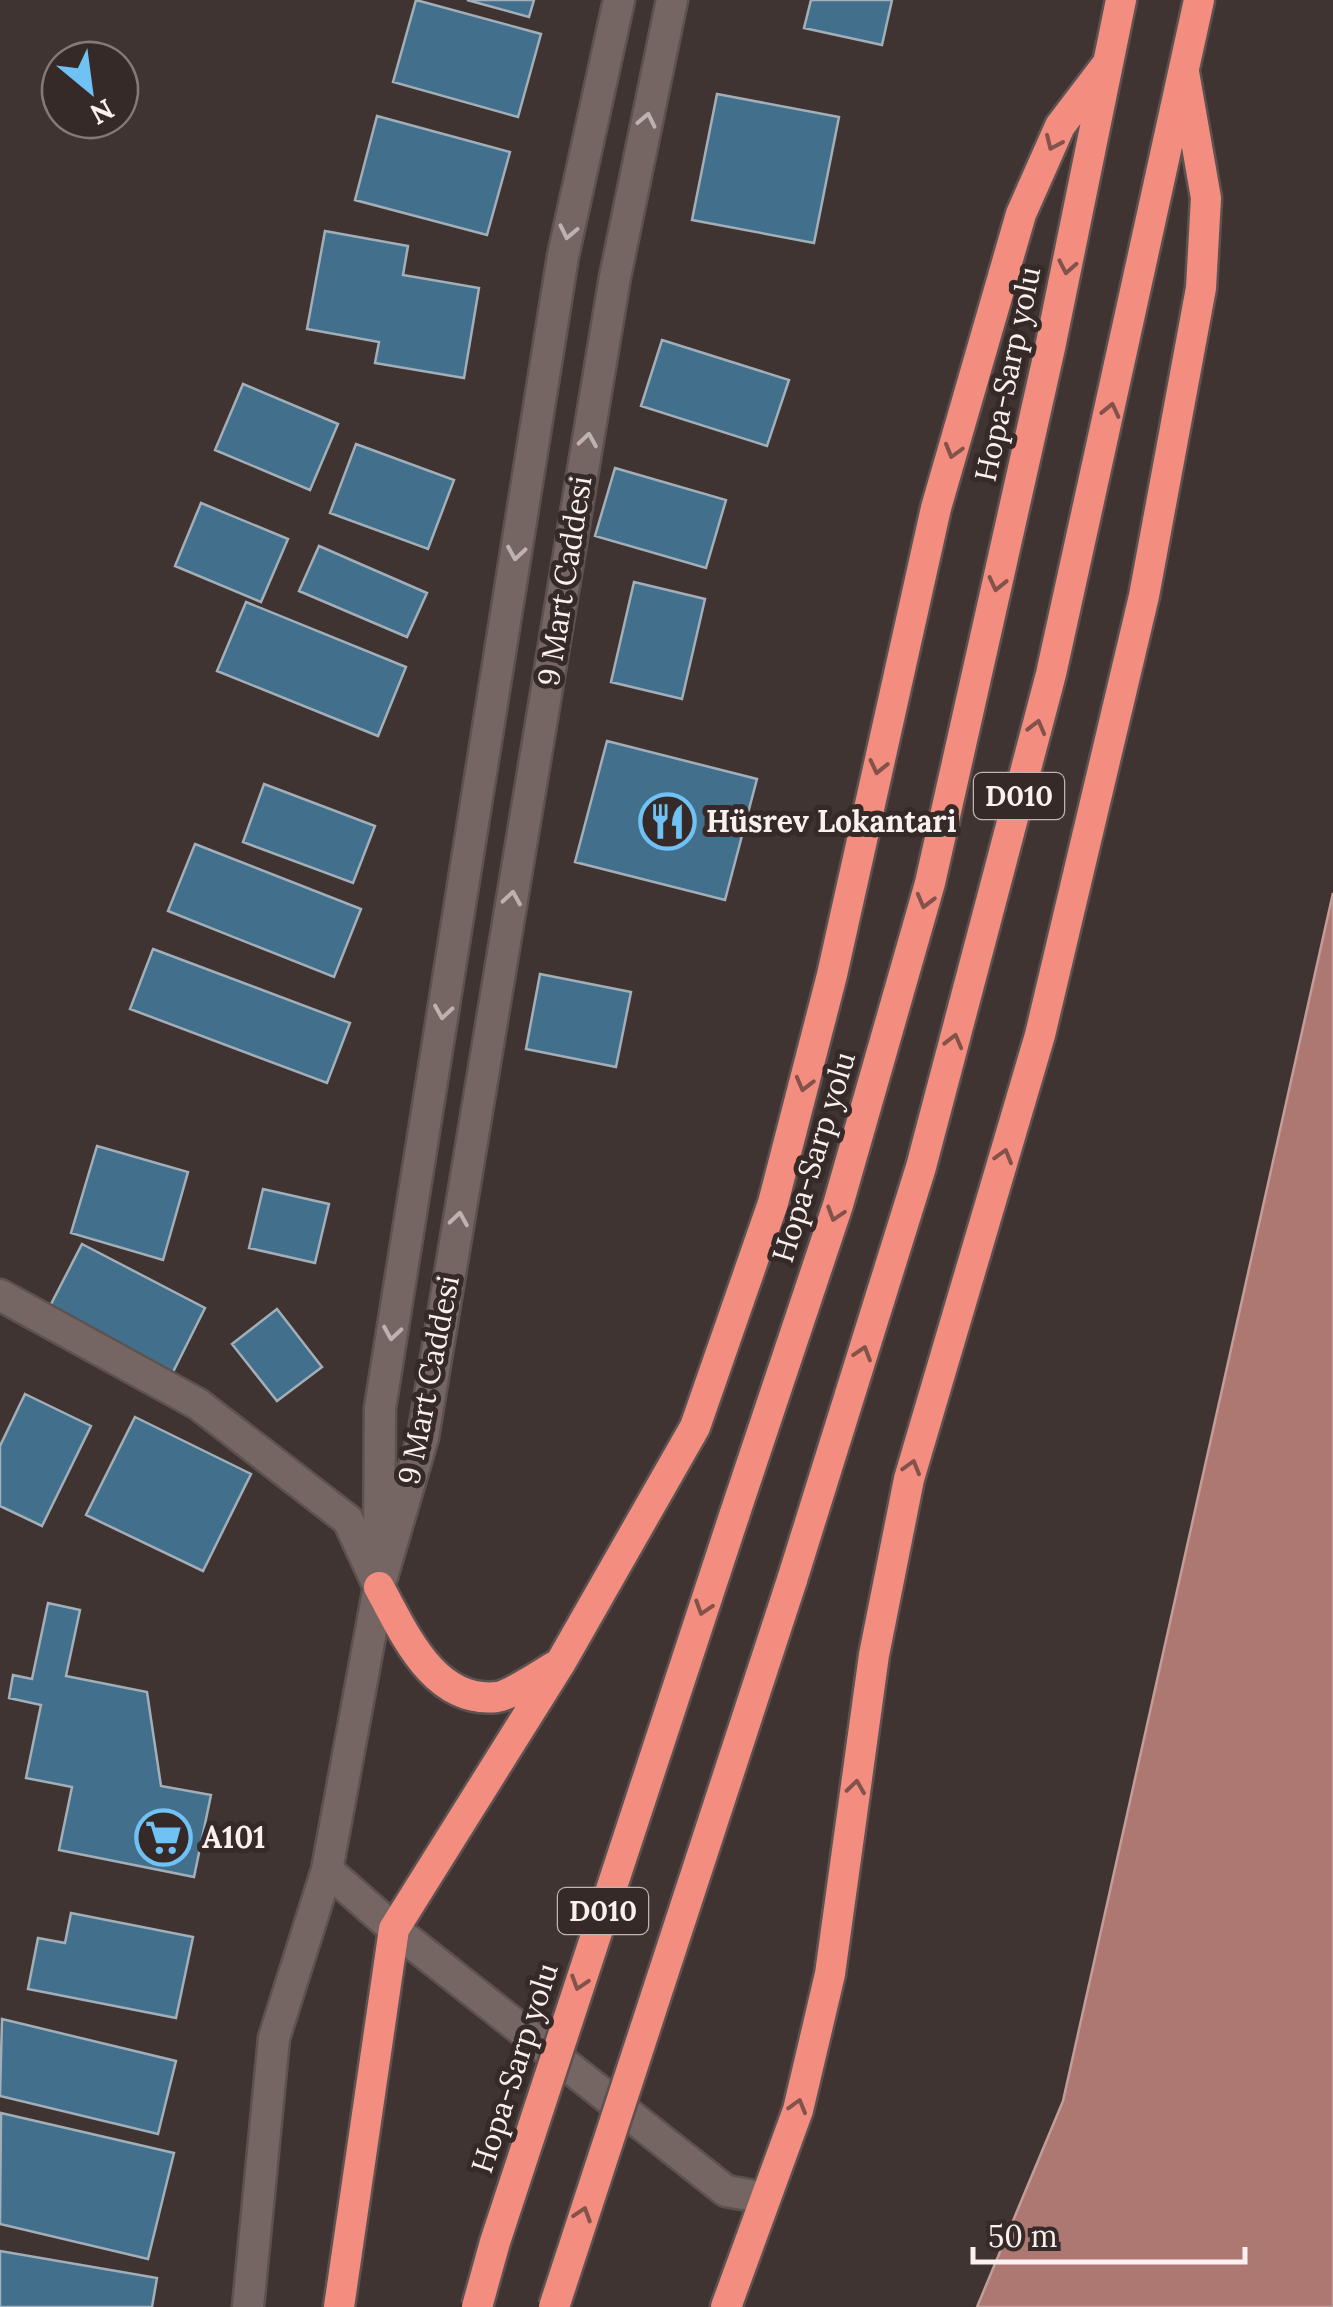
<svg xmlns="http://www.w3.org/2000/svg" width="1333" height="2307" font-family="Lora,serif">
	<rect width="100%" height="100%" fill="#403432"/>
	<!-- water -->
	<path fill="#ac7871" stroke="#c39c97" stroke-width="2.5" d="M1333 893V2307H977L1063 2101Z"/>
	<!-- building -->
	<path fill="#426f8b" stroke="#a2afb8" stroke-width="2.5" d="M416 0 541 34 518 117 393 82Z
		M467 0H534L529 17Z
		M811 0H892L882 45 804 28Z
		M717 94 839 117 814 243 692 220Z
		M377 116 510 152 487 235 355 200Z
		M325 231 408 246 403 275 479 288 464 378 375 363 379 342 307 329Z
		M662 340 789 380 767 446 641 406Z
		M243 384 338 424 310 490 215 450Z
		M356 444 454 480 428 549 330 513Z
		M615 468 726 500 706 568 595 536Z
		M201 503 288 539 261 602 175 566Z
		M319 546 427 593 407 637 299 591Z
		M634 582 705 599 682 699 611 682Z
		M246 602 406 667 378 736 217 671Z
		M607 741 757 779 725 900 575 862Z
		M264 784 375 826 353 883 243 842Z
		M195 844 361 909 334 977 168 911Z
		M153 949 350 1023 327 1083 130 1009Z
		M540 974 631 992 616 1067 526 1049Z
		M97 1146 188 1172 163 1260 71 1233Z
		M263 1189 329 1204 315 1263 249 1248Z
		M82 1244 205 1308 173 1372 49 1308Z
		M277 1309 322 1367 277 1401 232 1344Z
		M25 1394 91 1426 42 1526 0 1506V1446Z
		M135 1417 251 1474 203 1571 86 1515Z
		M48 1603 80 1610 66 1676 147 1692 161 1786 211 1795 194 1877 59 1850 72 1787 26 1778 41 1705 9 1698 13 1675 32 1679Z
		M71 1913 193 1937 176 2018 28 1989 38 1938 65 1943Z
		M2 2019 176 2061 158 2134 0 2096Z
		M1 2113 174 2153 148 2259 0 2224Z
		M0 2251 157 2278 152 2307H0Z"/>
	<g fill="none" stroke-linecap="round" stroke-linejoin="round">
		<defs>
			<path id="street" d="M0 1295 198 1404 348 1520 379 1587"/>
			<path id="secondary" d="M379 1554 380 1408 563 256 619 0
				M327 1870 394 1929 726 2191 765 2198
				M248 2307 274 2038 327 1870 379 1587 423 1437 615 277 672 0"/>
			<path id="highway" d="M734 1516 838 1205 930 883 1050 348 1121 0
				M792 1580 921 1167 1051 674 1199 0
				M379 1587C404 1632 433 1704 497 1697 512 1695 544 1672 559 1664
				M339 2307 394 1929 561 1662 695 1427 773 1203 832 975 936 508 1021 214 1060 126 1108 63
				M726 2307 798 2110 830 1974 874 1655 909 1479 1040 1035 1144 596 1201 288 1206 198 1184 72"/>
		</defs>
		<!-- street casing -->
		<use href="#street" stroke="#5e5251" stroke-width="35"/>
		<!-- secondary casing -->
		<use href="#secondary" stroke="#5e5251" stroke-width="35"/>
		<!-- highway casing -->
		<use href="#highway" stroke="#5e5251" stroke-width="35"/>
		<!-- street -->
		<use href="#street" stroke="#756664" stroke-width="30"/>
		<!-- secondary -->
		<use href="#secondary" stroke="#756664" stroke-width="30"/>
		<!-- highway -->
		<use href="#highway" stroke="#f38d80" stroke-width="30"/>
		<defs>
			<path id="highway-bridge" d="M477 2307 495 2242 734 1516
				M554 2307 792 1580"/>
		</defs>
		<!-- highway-bridge casing -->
		<use href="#highway-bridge" stroke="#5e5251" stroke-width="35" stroke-linecap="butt"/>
		<!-- highway-bridge -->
		<use href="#highway-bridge" stroke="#f38d80" stroke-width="30"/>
	</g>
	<!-- one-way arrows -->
	<defs><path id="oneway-chevron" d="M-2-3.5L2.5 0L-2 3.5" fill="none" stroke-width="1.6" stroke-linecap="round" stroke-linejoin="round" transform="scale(2.5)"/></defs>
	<g stroke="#beb2b0">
		<use href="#oneway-chevron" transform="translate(647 120) rotate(-78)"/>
		<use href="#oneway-chevron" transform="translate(568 232) rotate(102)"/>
		<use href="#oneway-chevron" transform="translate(588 440) rotate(-81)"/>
		<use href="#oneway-chevron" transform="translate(516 553) rotate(99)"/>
		<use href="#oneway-chevron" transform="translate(512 898) rotate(-81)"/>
		<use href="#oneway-chevron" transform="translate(443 1012) rotate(99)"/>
		<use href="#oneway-chevron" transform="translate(459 1219) rotate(-81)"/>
		<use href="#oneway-chevron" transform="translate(392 1333) rotate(99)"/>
	</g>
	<g stroke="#82524b">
		<use href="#oneway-chevron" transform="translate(1053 143) rotate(114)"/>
		<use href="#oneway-chevron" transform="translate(1067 267) rotate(101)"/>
		<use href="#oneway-chevron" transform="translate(1111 410) rotate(-77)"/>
		<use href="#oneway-chevron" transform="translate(953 451) rotate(106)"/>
		<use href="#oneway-chevron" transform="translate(997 584) rotate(103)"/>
		<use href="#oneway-chevron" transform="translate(1037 727) rotate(-75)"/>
		<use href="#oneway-chevron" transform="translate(878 767) rotate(103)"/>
		<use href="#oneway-chevron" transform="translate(925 901) rotate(105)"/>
		<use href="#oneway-chevron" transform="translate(954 1041) rotate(-75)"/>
		<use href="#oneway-chevron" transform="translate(804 1084) rotate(105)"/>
		<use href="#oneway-chevron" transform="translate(1004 1156) rotate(-74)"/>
		<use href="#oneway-chevron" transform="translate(835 1214) rotate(108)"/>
		<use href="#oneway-chevron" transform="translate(863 1353) rotate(-73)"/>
		<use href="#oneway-chevron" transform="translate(912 1467) rotate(-74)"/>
		<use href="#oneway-chevron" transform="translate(703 1608) rotate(108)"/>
		<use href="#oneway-chevron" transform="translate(856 1787) rotate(-82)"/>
		<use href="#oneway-chevron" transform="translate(579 1983) rotate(108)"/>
		<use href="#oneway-chevron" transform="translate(798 2106) rotate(-74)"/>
		<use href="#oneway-chevron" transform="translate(583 2214) rotate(-72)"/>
	</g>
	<!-- icons -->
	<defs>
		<symbol id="restaurant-ring" viewBox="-11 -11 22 22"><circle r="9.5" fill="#362a28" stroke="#70c2f4" stroke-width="1.5"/><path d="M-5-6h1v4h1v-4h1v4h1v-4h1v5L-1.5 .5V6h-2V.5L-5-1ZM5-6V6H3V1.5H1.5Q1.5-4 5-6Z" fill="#70c2f4"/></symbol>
		<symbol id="supermarket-ring" viewBox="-11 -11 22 22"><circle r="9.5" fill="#362a28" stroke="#70c2f4" stroke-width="1.5"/><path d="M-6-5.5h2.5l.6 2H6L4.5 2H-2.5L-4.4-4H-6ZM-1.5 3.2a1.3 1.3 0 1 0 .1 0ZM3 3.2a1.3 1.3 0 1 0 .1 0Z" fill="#70c2f4"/></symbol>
	</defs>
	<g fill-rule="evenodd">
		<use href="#restaurant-ring" x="636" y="790" width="63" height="63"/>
		<use href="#supermarket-ring" x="132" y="1806" width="63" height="63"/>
	</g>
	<g text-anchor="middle" stroke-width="10" stroke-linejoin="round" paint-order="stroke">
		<!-- shield labels -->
		<g fill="#362a28" stroke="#beb5b3" stroke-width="2.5">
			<rect x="974" y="773" width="90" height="46" rx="8"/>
			<rect x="558" y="1888" width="90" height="46" rx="8"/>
		</g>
		<g font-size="28" font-weight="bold" fill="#f9f0ef">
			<text x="1019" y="806">D010</text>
			<text x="603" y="1921">D010</text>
		</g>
		<!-- street labels -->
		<g font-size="30" fill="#f9f0ef" stroke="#362a28">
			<text transform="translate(1008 374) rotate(-78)" y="10">Hopa-Sarp yolu</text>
			<text transform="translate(565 581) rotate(-81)" y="10">9 Mart Caddesi</text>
			<text transform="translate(814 1157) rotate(-73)" y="10">Hopa-Sarp yolu</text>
			<text transform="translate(429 1380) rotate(-79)" y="10">9 Mart Caddesi</text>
			<text transform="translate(515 2068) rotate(-72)" y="10">Hopa-Sarp yolu</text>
		</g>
		<!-- poi labels -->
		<g font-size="30" font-weight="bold" fill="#f9f0ef" stroke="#362a28" text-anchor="start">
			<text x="706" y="832">Hüsrev Lokantari</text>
			<text x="202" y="1848">A101</text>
		</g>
	</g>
	<!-- north arrow -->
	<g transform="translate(90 90) rotate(151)"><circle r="48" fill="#362a28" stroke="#847978" stroke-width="2.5"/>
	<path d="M0-8L18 38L0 25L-18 38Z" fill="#70c2f4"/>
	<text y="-15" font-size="28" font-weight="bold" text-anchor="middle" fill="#f9f0ef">N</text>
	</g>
	<!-- scale -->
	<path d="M973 2247v15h272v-15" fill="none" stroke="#f9f0ef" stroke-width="5"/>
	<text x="988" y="2247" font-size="30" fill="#f9f0ef" stroke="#362a28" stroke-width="8" paint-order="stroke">50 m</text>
</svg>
